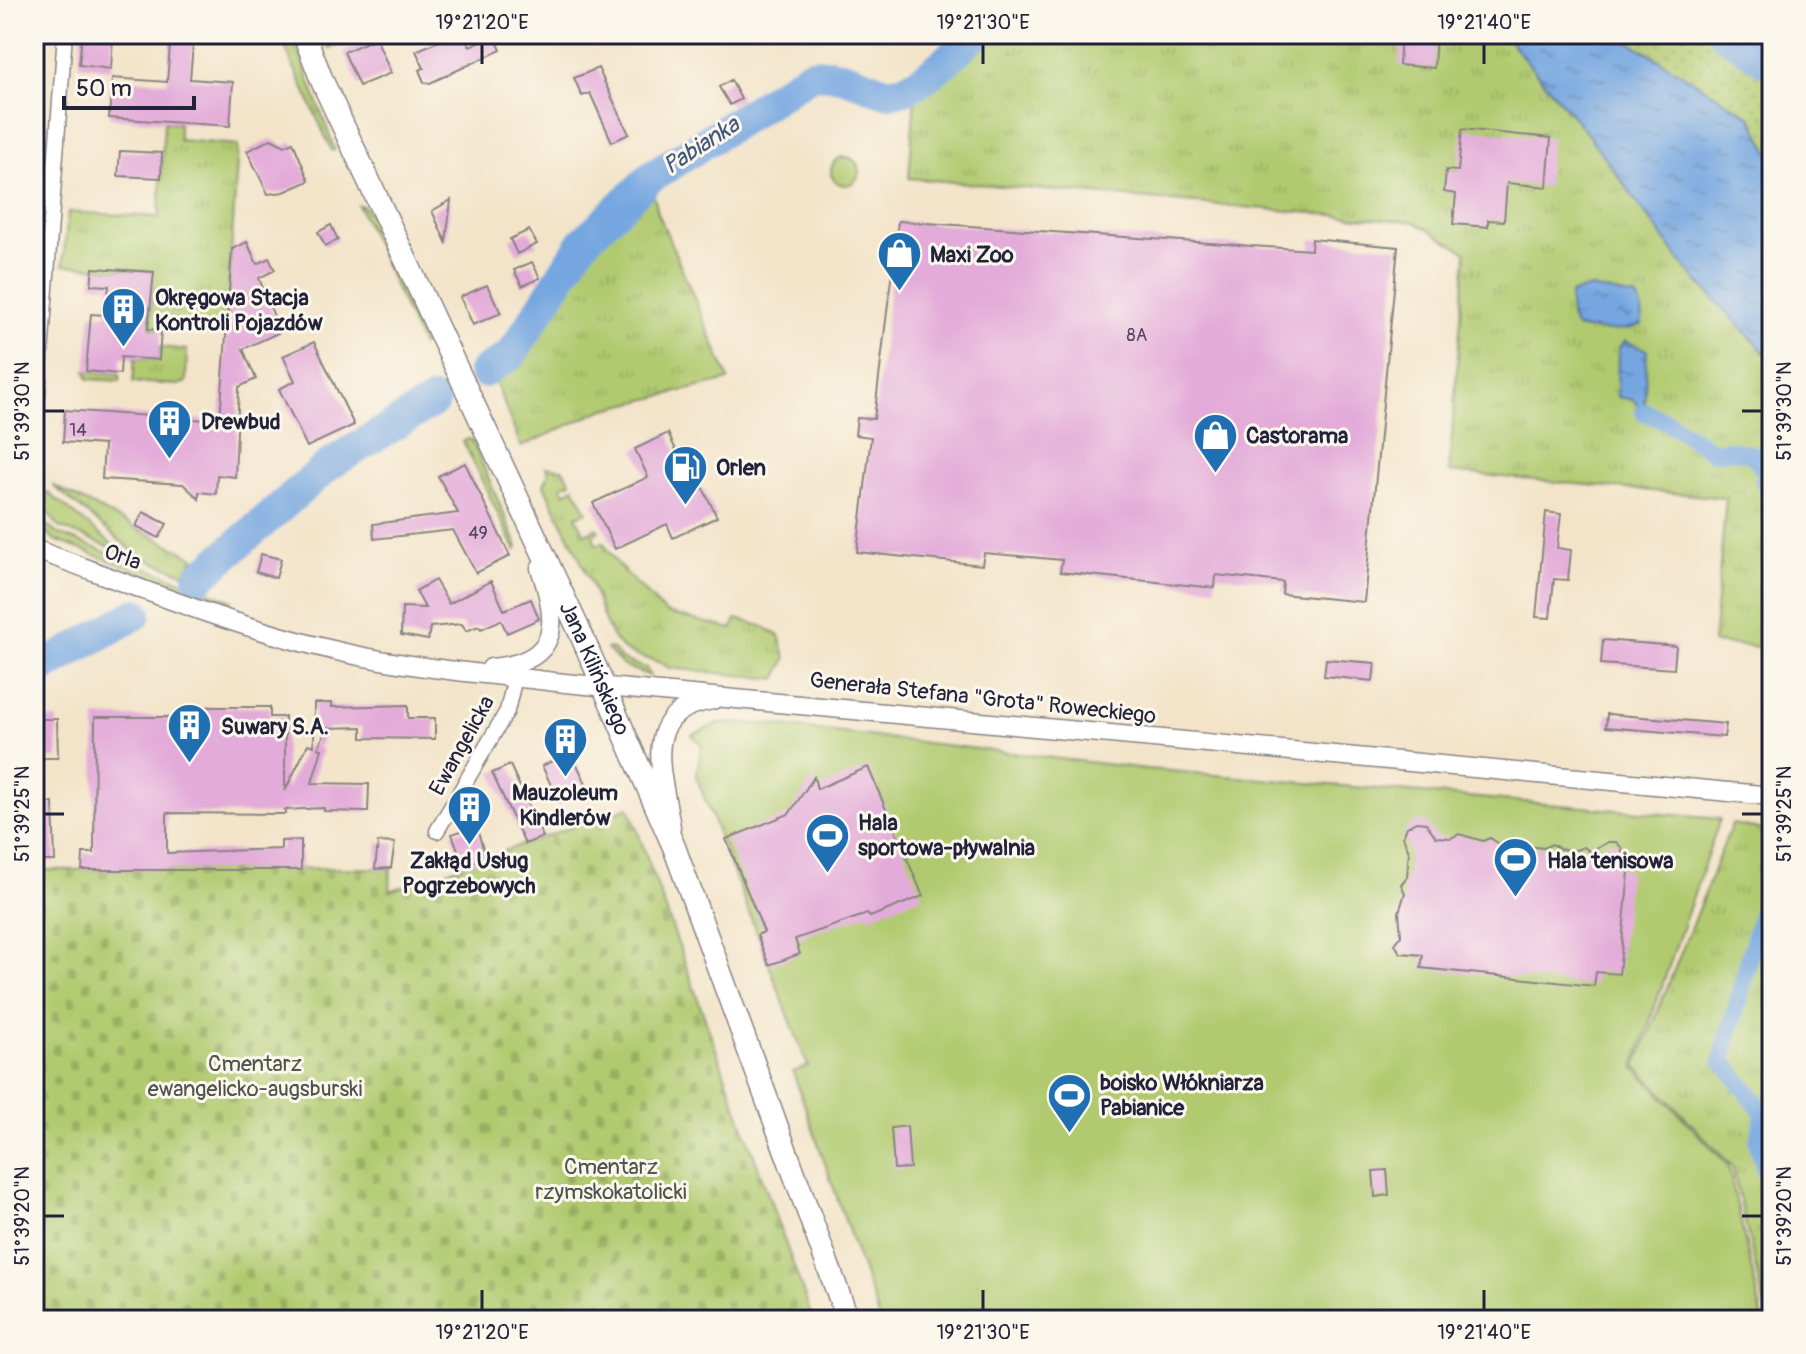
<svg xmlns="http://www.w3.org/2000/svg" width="1806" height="1354" font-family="Pangolin,sans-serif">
	<defs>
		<pattern id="grass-tufts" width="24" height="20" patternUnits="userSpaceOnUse" patternTransform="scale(2)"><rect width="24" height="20" fill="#b1ca6f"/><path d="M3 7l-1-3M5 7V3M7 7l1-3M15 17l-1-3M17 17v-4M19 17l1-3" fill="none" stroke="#98ad61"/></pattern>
		<pattern id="cemetery-stones" width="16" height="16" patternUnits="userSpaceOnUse" patternTransform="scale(2)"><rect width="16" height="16" fill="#b1ca6f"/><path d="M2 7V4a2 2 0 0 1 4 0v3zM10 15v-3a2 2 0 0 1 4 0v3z" fill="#98ad61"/></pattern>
		<pattern id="park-dots" width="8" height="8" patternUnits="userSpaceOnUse" patternTransform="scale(2)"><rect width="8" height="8" fill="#b1ca6f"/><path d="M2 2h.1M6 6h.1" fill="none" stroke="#98ad61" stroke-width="1.8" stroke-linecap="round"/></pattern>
		<pattern id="water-ripples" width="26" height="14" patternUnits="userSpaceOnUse" patternTransform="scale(2)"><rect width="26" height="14" fill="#75a6e0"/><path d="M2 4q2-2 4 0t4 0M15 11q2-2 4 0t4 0" fill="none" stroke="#6087b7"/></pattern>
	</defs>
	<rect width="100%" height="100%" fill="#fbf7ec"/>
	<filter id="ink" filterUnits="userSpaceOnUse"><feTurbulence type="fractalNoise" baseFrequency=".0125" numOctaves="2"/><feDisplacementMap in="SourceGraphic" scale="16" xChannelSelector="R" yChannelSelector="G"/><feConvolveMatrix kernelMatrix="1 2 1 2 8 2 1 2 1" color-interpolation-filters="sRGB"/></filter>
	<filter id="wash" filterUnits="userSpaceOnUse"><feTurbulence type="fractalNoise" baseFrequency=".006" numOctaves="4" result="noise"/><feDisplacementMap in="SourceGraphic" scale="32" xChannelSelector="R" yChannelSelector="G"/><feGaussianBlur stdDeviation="1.8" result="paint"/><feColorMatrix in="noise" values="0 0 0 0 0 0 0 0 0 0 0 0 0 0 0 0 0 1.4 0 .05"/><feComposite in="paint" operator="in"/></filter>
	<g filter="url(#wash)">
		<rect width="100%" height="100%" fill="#f3e4c9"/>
		<!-- grass -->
		<path fill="url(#grass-tufts)" stroke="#6a7655" stroke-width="2" d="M279 34H292L335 150 332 151Z
			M326 34H364L329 49Z
			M974 34H1504L1585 131 1682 263 1772 361V648L1713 643 1726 498 1449 472 1466 252 1415 222 909 178 916 82Z
			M164 122 179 123V140L238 145 226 335 150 329 153 272 63 265 68 212 159 217Z
			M831 171a14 14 0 1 1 28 0a14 14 0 1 1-28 0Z
			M650 178 658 213 729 380 602 410 521 447 490 368 511 354 583 242Z
			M358 205 363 206 380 226 428 343 422 346Z
			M160 347 187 350 186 382 178 385 133 382 135 358 158 360Z
			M86 371 120 374V381L89 379Z
			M468 439 472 440 518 547 516 551 463 441Z
			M546 467 563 469 571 482 561 486 565 493 574 487 587 512 576 516 585 534 597 528 599 531 593 535 596 545 603 542 618 565 666 613 732 629 736 619 762 626 779 636 786 659 776 679 669 668C655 656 635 661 620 646 605 631 602 610 594 591 580 555 560 520 544 485L549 473Z
			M52 485 195 558 184 573 140 557Z
			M47 492 122 552 59 527 44 507Z
			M40 519 56 533 233 601H218L55 540 42 529Z
			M612 648 622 660 646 668 650 676 623 666 607 649Z
			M1732 824 1772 831V1096L1754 1136 1772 1202V1320H1768L1732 1166 1636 1066Z"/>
		<!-- cemetery -->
		<path fill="url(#cemetery-stones)" stroke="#6a7655" stroke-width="2" d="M629 807 813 1320H34V870L391 868 390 891Z"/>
		<!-- park -->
		<path fill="url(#park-dots)" stroke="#6a7655" stroke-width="2" d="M1617 34H1772V159L1751 117Z"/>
		<!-- pitch -->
		<path fill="#b1ca6f" stroke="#6a7655" stroke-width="2" d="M720 723 766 724 1147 769 1720 819 1634 1067 1728 1165 1763 1320H880L793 1072 808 1066 696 776 702 745 692 735Z"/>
		<!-- water -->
		<path fill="url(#water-ripples)" stroke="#4c648e" stroke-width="2" d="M1504 34H1617L1751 117 1772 159V360L1687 270 1585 131Z
			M1590 288 1635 297 1641 306 1642 324C1620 334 1600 331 1576 328L1570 317V294Z
			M1624 341 1647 350 1644 412 1634 400 1617 397 1618 350Z"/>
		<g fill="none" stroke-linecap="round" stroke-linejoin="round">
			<!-- canal -->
			<path stroke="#75a6e0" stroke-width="18" d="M1644 412 1668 422 1713 452 1730 450 1753 454 1767 474 1764 482 1772 484
				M1769 1119 1722 1060 1772 874"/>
			<!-- river -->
			<path stroke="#75a6e0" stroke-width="32" d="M1725 34 1772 65
				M484 372 511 355 583 242 650 178 811 74C839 71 858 82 883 91 911 100 955 51 976 34
				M199 578 330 464 434 401
				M34 672 136 614
				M1772 1112 1765 1143 1772 1168"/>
		</g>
		<g id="blocks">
			<!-- building -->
			<path fill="#e3abd9" d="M82 34H113L111 69 79 65Z
				M171 34H194L190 79 233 82 230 126 109 118 112 78 167 82Z
				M454 34H463L470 46 494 35 501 50 430 83 424 82 419 70 424 68 416 51Z
				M1401 34H1436L1434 68 1399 65Z
				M376 38 391 73 359 86 344 52Z
				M598 68 629 134 612 142 590 93 582 96 574 78Z
				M731 80 741 99 730 105 719 87Z
				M1462 129 1551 138 1547 187 1507 183 1504 221 1488 220V227L1453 224 1456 194 1444 192 1446 170 1458 171Z
				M271 139 285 146 293 142 309 181 284 192 268 194 247 151Z
				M120 151 162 153 161 178 118 176Z
				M451 200 446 242 432 211Z
				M898 221 1311 250 1312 239 1398 247 1364 602 1282 594 1283 582 1216 575 1215 588 1060 572 1062 560 984 553 982 565 857 552 871 437 855 435 857 418 874 419Z
				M331 225 338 240 325 246 318 232Z
				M529 230 537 244 517 254 510 239Z
				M247 242 257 264 269 258 275 270 259 278 280 332 243 349 256 379 239 387 235 477 217 475 216 494 199 492V499L183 484 102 479 104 445 63 442 65 410 220 421 232 249Z
				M532 262 540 278 522 286 514 270Z
				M93 268 154 272 148 329 161 330 159 360 121 357 120 374 86 371 91 314 106 315 109 286 91 285Z
				M487 285 501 313 473 325 460 297Z
				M314 342 354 425 307 447 279 389 295 381 283 356Z
				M668 433 682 463 674 467 688 495 703 488 717 517 673 538 667 524 615 549 593 503 648 477 635 449Z
				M465 463 510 556 476 573 453 530 374 539 373 524 458 513 438 476Z
				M143 512 167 524 159 538 136 526Z
				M1546 512 1561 514 1557 548 1571 550 1568 580 1554 579 1550 618 1536 617Z
				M261 554 281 559 276 578 256 572Z
				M435 580 449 604 491 581 504 610 531 599 539 619 507 633 501 620 481 629 479 626 466 631 462 624 430 627 428 640 401 635 402 607 425 608 416 591Z
				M1603 640 1676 646 1674 669 1601 664Z
				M1326 659 1375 663 1373 681 1324 676Z
				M314 703H332V707L408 705V718H435V739L362 738V727L327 728 318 748 322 749 312 783 369 784 368 812 324 811V808L285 810V814L167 813V853L281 849V841L301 840V870H82L83 853H94L95 717H203V707H270V717H285V791L308 744 314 746Z
				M1607 714 1726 724 1724 737 1606 727Z
				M34 719H57L58 758H34Z
				M571 752 589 790 577 799 559 802 542 766Z
				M510 765 543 837 525 844 492 773Z
				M868 767 923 896 870 917 867 914 795 939 800 954 769 965 757 935 764 932 726 839 789 814 814 777 817 789Z
				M34 803H53L55 861H34Z
				M1416 822 1426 823 1436 837 1451 838 1459 834 1483 841 1490 838 1498 843 1513 844 1521 841 1529 846 1544 848 1552 844 1560 849 1576 850 1584 847 1590 852 1608 842H1616L1622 848V868L1629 872 1619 974 1596 972 1594 986 1421 968 1423 955 1400 953 1395 944 1401 936 1399 912 1405 893 1401 884 1407 877 1409 851 1403 837 1407 827Z
				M476 826 486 858 464 866 452 834Z
				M378 842 395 843 391 868 375 869Z
				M907 1126 910 1168 894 1169 891 1128Z
				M1387 1170 1389 1195 1375 1197 1373 1171Z"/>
		</g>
	</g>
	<g filter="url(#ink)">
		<use href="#blocks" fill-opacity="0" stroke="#8a8382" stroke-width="2"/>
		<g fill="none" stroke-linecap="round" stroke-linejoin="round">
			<defs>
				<path id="minor" d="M34 448 65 34
					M437 831 507 711 515 677"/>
				<path id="tertiary" d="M34 549C135 586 236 628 341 652 415 669 491 674 565 683L1772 796
					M491 668C561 662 559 623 540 568
					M671 827C663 773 637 712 713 700"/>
				<g id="secondary">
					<path id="s1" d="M304 34 323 83 579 630 674 847 848 1320"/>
				</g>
			</defs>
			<!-- minor casing -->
			<use href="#minor" stroke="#8a8382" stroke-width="17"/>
			<!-- tertiary casing -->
			<use href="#tertiary" stroke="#8a8382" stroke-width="21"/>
			<!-- secondary casing -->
			<use href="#secondary" stroke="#8a8382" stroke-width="25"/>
			<!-- minor -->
			<use href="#minor" stroke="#fff" stroke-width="14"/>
			<!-- tertiary -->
			<use href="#tertiary" stroke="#fff" stroke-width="18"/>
			<!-- secondary -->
			<use href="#secondary" stroke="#fff" stroke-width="22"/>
		</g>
	</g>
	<!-- ticks -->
	<path fill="none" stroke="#22223b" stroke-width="3" d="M482 44V64M983 44V64M1484 44V64M44 411H64M1742 411H1762M44 814H64M1742 814H1762M44 1216H64M1742 1216H1762M482 1290V1310M983 1290V1310M1484 1290V1310"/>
	<!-- icons -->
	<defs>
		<symbol id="shop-pin" viewBox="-11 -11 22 30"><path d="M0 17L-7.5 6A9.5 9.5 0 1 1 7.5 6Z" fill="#1f6fb2" stroke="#fbf7ec"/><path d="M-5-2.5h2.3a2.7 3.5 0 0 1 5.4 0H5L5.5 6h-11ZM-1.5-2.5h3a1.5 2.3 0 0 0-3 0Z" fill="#fff"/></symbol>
		<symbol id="building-pin" viewBox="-11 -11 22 30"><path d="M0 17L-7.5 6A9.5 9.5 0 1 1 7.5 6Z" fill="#1f6fb2" stroke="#fbf7ec"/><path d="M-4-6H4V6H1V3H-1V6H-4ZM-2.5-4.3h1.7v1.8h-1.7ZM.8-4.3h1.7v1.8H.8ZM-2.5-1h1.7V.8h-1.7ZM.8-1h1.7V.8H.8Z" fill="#fff"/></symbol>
		<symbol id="fuel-pin" viewBox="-11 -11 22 30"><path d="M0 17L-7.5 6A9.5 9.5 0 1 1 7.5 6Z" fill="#1f6fb2" stroke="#fbf7ec"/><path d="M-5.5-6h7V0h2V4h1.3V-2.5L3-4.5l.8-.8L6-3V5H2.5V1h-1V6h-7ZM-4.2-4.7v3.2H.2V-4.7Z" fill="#fff"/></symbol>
		<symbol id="stadium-pin" viewBox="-11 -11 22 30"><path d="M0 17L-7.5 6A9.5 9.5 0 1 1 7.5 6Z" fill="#1f6fb2" stroke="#fbf7ec"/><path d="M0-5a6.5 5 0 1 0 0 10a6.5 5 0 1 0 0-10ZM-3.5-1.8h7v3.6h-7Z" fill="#fff"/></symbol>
	</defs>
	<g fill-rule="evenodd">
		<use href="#shop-pin" x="874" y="228" width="51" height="69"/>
		<use href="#building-pin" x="98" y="284" width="51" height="69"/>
		<use href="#building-pin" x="144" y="396" width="51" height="69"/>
		<use href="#shop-pin" x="1190" y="410" width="51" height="69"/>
		<use href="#fuel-pin" x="660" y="442" width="51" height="69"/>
		<use href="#building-pin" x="164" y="700" width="51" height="69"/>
		<use href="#building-pin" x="540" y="714" width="51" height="69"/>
		<use href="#building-pin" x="444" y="782" width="51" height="69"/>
		<use href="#stadium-pin" x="802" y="810" width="51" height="69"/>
		<use href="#stadium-pin" x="1490" y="834" width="51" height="69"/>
		<use href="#stadium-pin" x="1044" y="1070" width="51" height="69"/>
	</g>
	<g text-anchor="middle" stroke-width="6" stroke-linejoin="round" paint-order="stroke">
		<!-- number labels -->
		<g font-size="18" fill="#524462">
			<text x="1137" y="341">8A</text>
			<text x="78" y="436">14</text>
			<text x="478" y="539">49</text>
		</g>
		<!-- poi labels -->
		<g font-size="22" font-weight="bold" fill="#22223b" stroke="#fbf7ec" text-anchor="start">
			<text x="930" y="262">Maxi Zoo</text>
			<text x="155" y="305">Okręgowa Stacja<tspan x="155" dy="25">Kontroli Pojazdów</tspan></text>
			<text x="201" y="429">Drewbud</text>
			<text x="1246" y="443">Castorama</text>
			<text x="716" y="475">Orlen</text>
			<text x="221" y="734">Suwary S.A.</text>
			<text x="565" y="800" text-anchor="middle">Mauzoleum<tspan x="565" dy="25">Kindlerów</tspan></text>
			<text x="858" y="830">Hala<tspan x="858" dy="25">sportowa-pływalnia</tspan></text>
			<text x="469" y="868" text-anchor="middle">Zakłąd Usług<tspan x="469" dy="25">Pogrzebowych</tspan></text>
			<text x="1547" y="868">Hala tenisowa</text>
			<text x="1100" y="1090">boisko Włókniarza<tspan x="1100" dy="25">Pabianice</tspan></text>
		</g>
		<!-- street labels -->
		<g font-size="22" fill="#22223b" stroke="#fbf7ec">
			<text transform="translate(123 556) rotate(20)" y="8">Orla</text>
			<text dy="8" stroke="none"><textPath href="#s1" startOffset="698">Jana Kilińskiego</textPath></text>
			<text transform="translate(983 697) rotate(6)" y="8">Generała Stefana "Grota" Roweckiego</text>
			<text transform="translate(461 745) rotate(-61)" y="8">Ewangelicka</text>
		</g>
		<!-- park labels -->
		<g font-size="22" fill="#4d544b" stroke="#fbf7ec">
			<text x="255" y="1071">Cmentarz<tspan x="255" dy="25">ewangelicko-augsburski</tspan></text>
			<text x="611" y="1174">Cmentarz<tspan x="611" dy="25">rzymskokatolicki</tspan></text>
		</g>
		<!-- water labels -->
		<g font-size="24" font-style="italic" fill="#43577d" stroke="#fbf7ec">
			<text transform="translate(701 145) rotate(-33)" y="8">Pabianka</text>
		</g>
	</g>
	<!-- margin -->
	<rect width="1806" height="1354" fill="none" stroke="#fbf7ec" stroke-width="88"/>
	<!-- scale -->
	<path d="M64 96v12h130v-12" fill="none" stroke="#22223b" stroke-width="4"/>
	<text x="76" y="96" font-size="24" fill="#22223b" stroke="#fbf7ec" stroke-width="6" paint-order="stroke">50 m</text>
	<rect x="44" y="44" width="1718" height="1266" fill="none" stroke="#22223b" stroke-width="3"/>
	<g font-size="20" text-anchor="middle" fill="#22223b">
		<text x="482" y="29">19°21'20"E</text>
		<text x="983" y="29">19°21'30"E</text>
		<text x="1484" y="29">19°21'40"E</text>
		<text transform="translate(22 411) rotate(-90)" y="7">51°39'30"N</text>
		<text transform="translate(1784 411) rotate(-90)" y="7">51°39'30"N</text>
		<text transform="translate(22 814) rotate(-90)" y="7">51°39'25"N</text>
		<text transform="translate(1784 814) rotate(-90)" y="7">51°39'25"N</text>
		<text transform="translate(22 1216) rotate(-90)" y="7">51°39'20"N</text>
		<text transform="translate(1784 1216) rotate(-90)" y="7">51°39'20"N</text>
		<text x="482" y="1339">19°21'20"E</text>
		<text x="983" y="1339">19°21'30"E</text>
		<text x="1484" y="1339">19°21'40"E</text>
	</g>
</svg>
